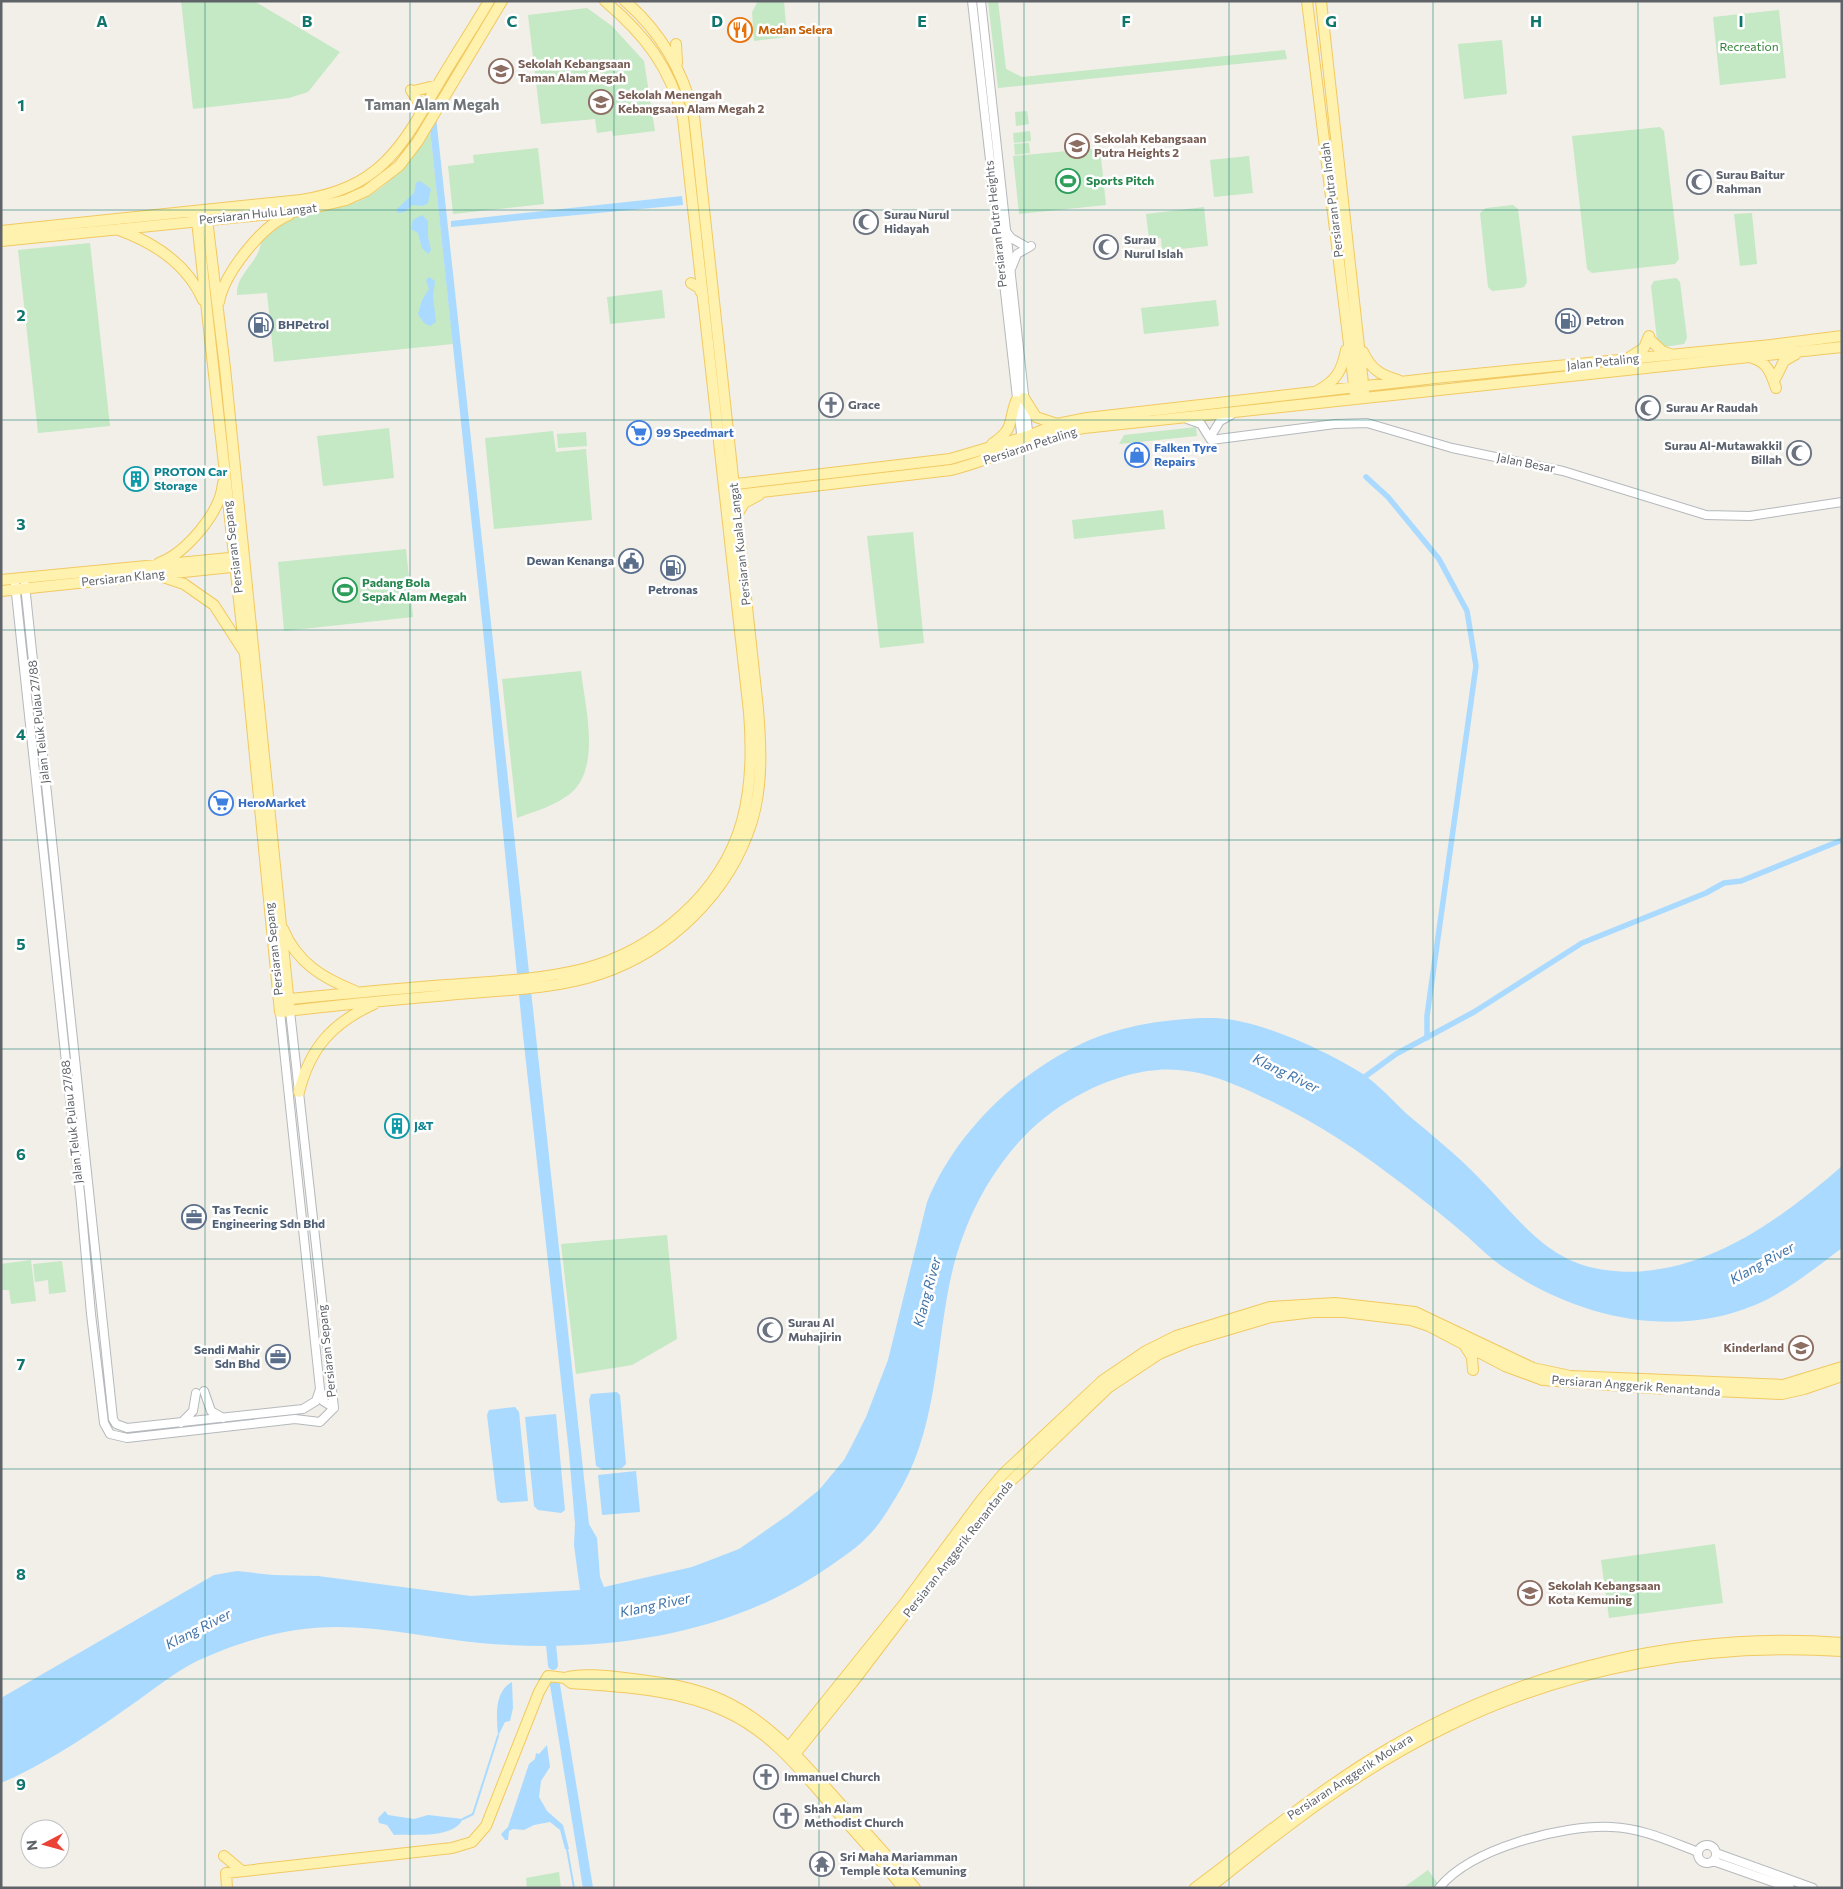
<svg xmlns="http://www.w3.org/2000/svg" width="1843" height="1889" font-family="Commissioner,sans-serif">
	<rect width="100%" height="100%" fill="#f1efe8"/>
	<!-- green -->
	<path fill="#c5e8c5" d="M181 1H254L340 52 308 92 289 98 193 109Z
		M758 1H784L787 37 754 41 752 12Z
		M988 1H998L1006 69 1022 77 1285 50 1287 59 998 88Z
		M587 8 612 26 644 61 655 131 613 136 612 131 597 133 595 119 541 124 528 15Z
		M1779 10 1786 78 1720 85 1713 17Z
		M1502 40 1507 94 1464 99 1458 44Z
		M1027 111 1029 124 1016 126 1015 112Z
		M1660 127 1664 131 1679 259 1675 264 1592 273 1587 269 1572 136Z
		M430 129 453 344 274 362 267 293 237 295C235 273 263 260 261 238 270 232 280 222 289 218 311 210 335 210 357 202 390 188 411 158 430 129Z
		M1030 131 1031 141 1014 143 1013 133Z
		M1029 143 1030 153 1015 155 1014 144Z
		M538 148 544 204 453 214 448 166 474 163 473 155Z
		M1100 148 1106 205 1019 214 1013 156Z
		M1249 156 1253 193 1214 197 1210 160Z
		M1513 205 1518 209 1527 282 1524 287 1520 288 1492 291 1488 287 1480 213 1486 208Z
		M1204 207 1208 246 1162 251 1161 238 1149 239 1146 214Z
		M1752 213 1757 264 1740 266 1734 214Z
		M90 243 110 426 38 433 18 250Z
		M1676 278 1680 282 1687 338 1684 344 1664 347 1657 340 1651 286 1654 281Z
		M662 290 665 318 610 324 607 297Z
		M1216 300 1219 326 1144 334 1141 308Z
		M1196 427 1197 436 1119 444 1124 435Z
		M389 428 394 478 323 486 317 436Z
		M553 431 556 452 586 449 592 520 494 529 485 438Z
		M586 432 587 446 558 448 557 434Z
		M1163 510 1165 529 1074 539 1072 520Z
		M913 532 924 643 880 648 867 536Z
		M406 549 413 617 284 631 278 562Z
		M581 671C585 708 604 775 564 798 550 807 533 812 517 818L502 679Z
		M667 1235 677 1339 632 1365 576 1374 561 1244Z
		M31 1260 36 1301 11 1304 9 1290H1V1264Z
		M62 1261 66 1292 49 1294 48 1280 35 1282 33 1264Z
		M1715 1544 1723 1603 1609 1618 1601 1560Z
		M1428 1870 1441 1888H1403Z
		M559 1872 561 1888H527L526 1878Z"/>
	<!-- water -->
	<path fill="#aadaff" d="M436 117 589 1524 597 1538 600 1577 604 1587 692 1567 739 1549 788 1515 819 1490 844 1460 851 1447 866 1417 888 1360 927 1202C955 1133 1016 1074 1083 1043 1122 1025 1171 1018 1213 1018 1256 1018 1327 1051 1363 1074 1379 1085 1394 1102 1408 1115 1432 1135 1457 1155 1479 1178 1514 1213 1542 1257 1594 1268 1688 1288 1776 1224 1842 1166V1248C1815 1268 1786 1292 1755 1305 1671 1340 1576 1317 1503 1267 1490 1258 1479 1247 1468 1237 1447 1219 1426 1202 1405 1186 1362 1153 1318 1123 1269 1100 1229 1081 1192 1064 1147 1071 1099 1079 1051 1106 1018 1143 982 1184 960 1232 949 1286 935 1358 936 1434 896 1497 888 1510 880 1524 869 1535 859 1546 846 1555 833 1564 732 1636 602 1654 480 1643 420 1637 357 1620 296 1630 263 1635 227 1647 197 1661 173 1673 152 1691 130 1706 92 1733 44 1765 1 1783V1698L214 1575 237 1571 273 1575 318 1576 471 1596 580 1590 574 1545 575 1524 569 1453 523 1035 483 630 430 129Z
		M420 181 431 189 428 203 423 206 412 205 405 212 398 213 396 210 414 193 416 183Z
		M682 196 683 205 451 227V221Z
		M422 215 428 221V237L431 250 428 254 422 248 418 233 411 229 413 220Z
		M429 277 435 281 433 296 436 322 430 326 424 323 418 314 422 300 429 289 426 280Z
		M617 1392 620 1395 626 1464 622 1468 603 1470 596 1466 589 1400 591 1394Z
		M515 1407 519 1412 528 1501 501 1503 497 1500 487 1415 489 1410Z
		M556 1414 565 1510 561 1513 538 1510 534 1506 525 1417Z
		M636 1471 640 1512 602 1515 598 1475Z
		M512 1682 513 1708 510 1721 505 1722 498 1736C497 1718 493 1692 512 1682Z
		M547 1745 550 1767 541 1781 539 1797 547 1811 563 1825 569 1849H565L560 1830 550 1822 534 1825 524 1830 513 1829 509 1831 508 1840H505L501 1834 508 1827 529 1764 535 1759 536 1753 539 1754Z
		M385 1811 388 1815 414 1819 428 1815 463 1819C453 1839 414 1834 394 1835L387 1825 379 1823 378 1818Z"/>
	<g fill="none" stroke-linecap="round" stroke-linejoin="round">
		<!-- stream -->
		<path stroke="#aadaff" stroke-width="2" d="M463 1819 473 1814 498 1736
			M567 1849 574 1888"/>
		<!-- canal -->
		<path stroke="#aadaff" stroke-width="5.5" d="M1366 477 1388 497 1439 559 1467 611 1476 666 1427 1016V1038
			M1359 1081 1396 1054 1474 1012 1582 943 1706 893 1724 883 1741 881 1842 840"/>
		<!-- river -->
		<path stroke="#aadaff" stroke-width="10" d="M550 1634 553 1665
			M555 1685 588 1888"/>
		<defs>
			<path id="minor" d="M972 1 1022 442
				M981 1 1029 440
				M1005 230 1011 238 1025 246
				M1011 269 1017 254 1031 246
				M1187 419 1201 424 1211 440 1335 424 1367 423 1452 448 1563 471 1706 515 1750 516 1842 502
				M1211 436 1220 421 1231 415
				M15 584 81 1203 91 1314 104 1423 110 1434 127 1438 295 1419 320 1422 334 1408
				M25 585 113 1419 116 1424 127 1428 303 1409 316 1401 320 1389
				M290 1011 334 1408
				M280 1012 320 1389 323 1401 334 1408
				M204 1391 211 1411 223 1418
				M181 1423 193 1411 196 1393
				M1698 1854a9 9 0 1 1 18 0a9 9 0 1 1-18 0Z
				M1716 1853 1813 1888
				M1713 1861 1790 1888
				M1439 1888C1471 1848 1562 1825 1611 1827 1642 1828 1669 1841 1698 1852"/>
			<path id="major" d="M1307 1 1355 393
				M1321 1 1364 392
				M676 44 677 63
				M411 90 419 103 420 115
				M414 91 438 85
				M206 211 225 368 289 1005
				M196 212 245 654 280 1012C343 1004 406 999 469 993 512 990 558 988 600 974 669 951 730 893 752 821 763 785 761 746 758 709L694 116C683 71 660 31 625 1
				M119 230C155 243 187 264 203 300
				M1 231 301 200C379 188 401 149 437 86 454 57 472 30 489 1
				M1 241 300 211 346 200 366 191 399 166 418 141 502 1
				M691 283 699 288 703 296
				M219 302C224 274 262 225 289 215
				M1649 339 1662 351 1670 354
				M1363 352C1371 369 1380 375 1398 380
				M1630 357 1644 348 1649 336
				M1752 358C1768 362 1771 374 1776 388
				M1775 379 1784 361 1796 354
				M1317 391C1336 381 1342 371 1346 350
				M1024 398 1036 417 1057 424
				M992 444C1015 429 1008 422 1016 401
				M728 485 950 459 1028 436 1057 424 1087 418 1435 378 1771 345 1842 336
				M728 496 951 470C996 459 1038 435 1084 428L1842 347
				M737 515 744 503 759 495
				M159 563C186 553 221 512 223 483
				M163 577 184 584 214 605 243 650
				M1 580 240 557
				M1 591 241 566
				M283 929C297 963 323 978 355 991
				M279 1000C331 995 382 990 433 986 483 982 534 981 583 969 654 951 722 893 742 821 752 785 752 749 749 712L683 118C670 67 645 35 605 1
				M299 1092C310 1048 332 1023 374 1004
				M1465 1346 1472 1357 1473 1370
				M565 1678C581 1672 616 1677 633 1679 664 1683 694 1687 722 1700 770 1722 802 1761 836 1799 863 1829 889 1858 915 1888
				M785 1752 904 1604 982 1499 1003 1474 1102 1381 1146 1351 1176 1336 1270 1307 1335 1303 1415 1312 1533 1368 1570 1376 1783 1385 1842 1367
				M791 1759 853 1682 961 1540 1011 1481 1109 1387 1159 1354 1190 1341 1271 1317 1314 1312H1344L1411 1320 1429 1326 1505 1366 1543 1380 1651 1388 1782 1394 1804 1389 1842 1376
				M224 1856 242 1871
				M227 1888 226 1873 452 1848 472 1842 486 1826 539 1692 548 1676 565 1678 571 1683C623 1687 679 1689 727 1712 775 1734 807 1778 841 1816 862 1840 884 1863 903 1888
				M1195 1888C1259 1840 1320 1789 1388 1749 1524 1669 1685 1631 1842 1643
				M1209 1888C1283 1828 1360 1768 1446 1727 1567 1667 1707 1642 1842 1651"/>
		</defs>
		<!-- minor casing -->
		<use href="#minor" stroke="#b5b8bc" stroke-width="10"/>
		<!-- major casing -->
		<use href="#major" stroke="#f2c960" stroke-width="12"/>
		<!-- minor -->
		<use href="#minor" stroke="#fff" stroke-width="8"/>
		<!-- major -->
		<use href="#major" stroke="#fff2af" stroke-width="10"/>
	</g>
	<!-- grid -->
	<path fill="none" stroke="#0f766e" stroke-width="1" stroke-opacity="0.55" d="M205 1V1888M410 1V1888M614 1V1888M819 1V1888M1024 1V1888M1229 1V1888M1433 1V1888M1638 1V1888M1 210H1842M1 420H1842M1 630H1842M1 840H1842M1 1049H1842M1 1259H1842M1 1469H1842M1 1679H1842"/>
	<!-- icons -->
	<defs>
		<symbol id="restaurant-ring" viewBox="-11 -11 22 22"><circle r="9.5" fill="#fff" stroke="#e8710a" stroke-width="1.5"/><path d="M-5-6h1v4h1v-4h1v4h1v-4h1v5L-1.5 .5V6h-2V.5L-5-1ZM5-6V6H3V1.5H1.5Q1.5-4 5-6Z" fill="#e8710a"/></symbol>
		<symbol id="school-ring" viewBox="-11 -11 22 22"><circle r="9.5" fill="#fff" stroke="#8d6e63" stroke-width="1.5"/><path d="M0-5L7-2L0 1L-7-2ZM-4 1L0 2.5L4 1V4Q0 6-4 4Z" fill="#8d6e63"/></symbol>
		<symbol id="stadium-ring" viewBox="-11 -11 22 22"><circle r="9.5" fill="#fff" stroke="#2e9e5b" stroke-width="1.5"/><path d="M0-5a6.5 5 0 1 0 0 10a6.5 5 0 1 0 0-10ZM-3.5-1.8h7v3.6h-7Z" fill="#2e9e5b"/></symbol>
		<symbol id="mosque-ring" viewBox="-11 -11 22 22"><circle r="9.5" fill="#fff" stroke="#6b7280" stroke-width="1.5"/><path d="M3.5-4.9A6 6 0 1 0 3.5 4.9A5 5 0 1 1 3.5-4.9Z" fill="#6b7280"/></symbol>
		<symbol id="fuel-ring" viewBox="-11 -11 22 22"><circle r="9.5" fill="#fff" stroke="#5c6f8a" stroke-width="1.5"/><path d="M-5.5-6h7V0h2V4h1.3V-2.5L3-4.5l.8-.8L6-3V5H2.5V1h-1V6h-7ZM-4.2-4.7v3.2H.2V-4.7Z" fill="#5c6f8a"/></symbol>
		<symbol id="church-ring" viewBox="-11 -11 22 22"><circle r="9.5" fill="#fff" stroke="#6b7280" stroke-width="1.5"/><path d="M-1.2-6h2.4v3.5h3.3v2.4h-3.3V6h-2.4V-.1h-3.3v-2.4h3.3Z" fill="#6b7280"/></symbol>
		<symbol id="supermarket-ring" viewBox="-11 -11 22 22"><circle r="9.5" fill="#fff" stroke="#3f7fe0" stroke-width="1.5"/><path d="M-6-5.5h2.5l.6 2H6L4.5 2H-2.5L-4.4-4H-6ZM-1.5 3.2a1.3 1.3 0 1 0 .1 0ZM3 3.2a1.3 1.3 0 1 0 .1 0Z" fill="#3f7fe0"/></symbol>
		<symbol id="shop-ring" viewBox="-11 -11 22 22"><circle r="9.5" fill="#fff" stroke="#3f7fe0" stroke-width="1.5"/><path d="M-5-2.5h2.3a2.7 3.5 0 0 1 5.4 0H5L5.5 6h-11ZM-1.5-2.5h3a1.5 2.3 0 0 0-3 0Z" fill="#3f7fe0"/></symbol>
		<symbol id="building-ring" viewBox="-11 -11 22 22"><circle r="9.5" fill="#fff" stroke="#0f9aa8" stroke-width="1.5"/><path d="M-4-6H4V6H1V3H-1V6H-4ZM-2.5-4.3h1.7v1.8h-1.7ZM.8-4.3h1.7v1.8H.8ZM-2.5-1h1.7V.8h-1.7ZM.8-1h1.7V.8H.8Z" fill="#0f9aa8"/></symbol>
		<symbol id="civic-ring" viewBox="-11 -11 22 22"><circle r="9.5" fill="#fff" stroke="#5c6f8a" stroke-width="1.5"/><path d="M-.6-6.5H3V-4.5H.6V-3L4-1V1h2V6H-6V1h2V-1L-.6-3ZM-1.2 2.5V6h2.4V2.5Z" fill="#5c6f8a"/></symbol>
		<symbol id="office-ring" viewBox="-11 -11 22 22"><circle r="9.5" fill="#fff" stroke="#5c6f8a" stroke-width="1.5"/><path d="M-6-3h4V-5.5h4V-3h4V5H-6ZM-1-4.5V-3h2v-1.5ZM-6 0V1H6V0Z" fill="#5c6f8a"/></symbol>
		<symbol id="temple-ring" viewBox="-11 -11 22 22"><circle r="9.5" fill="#fff" stroke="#6b7280" stroke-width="1.5"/><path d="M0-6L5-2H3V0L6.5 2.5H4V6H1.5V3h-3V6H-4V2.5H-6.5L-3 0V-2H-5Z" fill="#6b7280"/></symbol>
	</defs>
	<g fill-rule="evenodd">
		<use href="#restaurant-ring" x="726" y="16" width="28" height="28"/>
		<use href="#school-ring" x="487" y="57" width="28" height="28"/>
		<use href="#school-ring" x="587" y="88" width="28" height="28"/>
		<use href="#school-ring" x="1063" y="132" width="28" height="28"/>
		<use href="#stadium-ring" x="1054" y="167" width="28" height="28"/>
		<use href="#mosque-ring" x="1685" y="168" width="28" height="28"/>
		<use href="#mosque-ring" x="852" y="208" width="28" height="28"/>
		<use href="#mosque-ring" x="1092" y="233" width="28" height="28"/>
		<use href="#fuel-ring" x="1554" y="307" width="28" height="28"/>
		<use href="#fuel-ring" x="247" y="311" width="28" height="28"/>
		<use href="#church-ring" x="817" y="391" width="28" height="28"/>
		<use href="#mosque-ring" x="1634" y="394" width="28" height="28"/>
		<use href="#supermarket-ring" x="625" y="419" width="28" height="28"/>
		<use href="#mosque-ring" x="1785" y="439" width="28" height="28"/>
		<use href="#shop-ring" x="1123" y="441" width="28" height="28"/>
		<use href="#building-ring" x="122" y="465" width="28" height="28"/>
		<use href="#civic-ring" x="617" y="547" width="28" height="28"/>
		<use href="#fuel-ring" x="659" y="554" width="28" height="28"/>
		<use href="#stadium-ring" x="331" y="576" width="28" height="28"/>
		<use href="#supermarket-ring" x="207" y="789" width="28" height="28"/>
		<use href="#building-ring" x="383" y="1112" width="28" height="28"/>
		<use href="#office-ring" x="180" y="1203" width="28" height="28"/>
		<use href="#mosque-ring" x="756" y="1316" width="28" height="28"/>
		<use href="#school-ring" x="1787" y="1334" width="28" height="28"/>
		<use href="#office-ring" x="264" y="1343" width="28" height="28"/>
		<use href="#school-ring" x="1516" y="1579" width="28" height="28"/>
		<use href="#church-ring" x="752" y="1763" width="28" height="28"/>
		<use href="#church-ring" x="772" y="1802" width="28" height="28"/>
		<use href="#temple-ring" x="808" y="1850" width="28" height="28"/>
	</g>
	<g text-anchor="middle" stroke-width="5" stroke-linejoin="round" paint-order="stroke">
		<!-- food labels -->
		<g font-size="12" font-weight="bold" fill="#c56008" stroke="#fff" text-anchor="start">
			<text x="758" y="34">Medan Selera</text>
		</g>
		<!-- park labels -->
		<g font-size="12" fill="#348238" stroke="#fff">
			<text x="1749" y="51">Recreation</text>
		</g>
		<!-- education labels -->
		<g font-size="12" font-weight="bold" fill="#785e54" stroke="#fff" text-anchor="start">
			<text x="518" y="68">Sekolah Kebangsaan<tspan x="518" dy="14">Taman Alam Megah</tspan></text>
			<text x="618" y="99">Sekolah Menengah<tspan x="618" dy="14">Kebangsaan Alam Megah 2</tspan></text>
			<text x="1094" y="143">Sekolah Kebangsaan<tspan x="1094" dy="14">Putra Heights 2</tspan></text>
			<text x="1784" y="1352" text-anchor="end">Kinderland</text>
			<text x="1548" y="1590">Sekolah Kebangsaan<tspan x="1548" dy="14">Kota Kemuning</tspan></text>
		</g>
		<!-- worship labels -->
		<g font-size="12" font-weight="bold" fill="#5b616d" stroke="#fff" text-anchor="start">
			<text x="1716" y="179">Surau Baitur<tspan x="1716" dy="14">Rahman</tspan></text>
			<text x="884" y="219">Surau Nurul<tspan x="884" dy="14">Hidayah</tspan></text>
			<text x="1124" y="244">Surau<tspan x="1124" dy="14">Nurul Islah</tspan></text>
			<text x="848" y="409">Grace</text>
			<text x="1666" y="412">Surau Ar Raudah</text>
			<text x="1782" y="450" text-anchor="end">Surau Al-Mutawakkil<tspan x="1782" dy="14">Billah</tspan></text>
			<text x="788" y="1327">Surau Al<tspan x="788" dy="14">Muhajirin</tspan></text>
			<text x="784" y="1781">Immanuel Church</text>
			<text x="804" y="1813">Shah Alam<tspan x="804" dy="14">Methodist Church</tspan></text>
			<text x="840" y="1861">Sri Maha Mariamman<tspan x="840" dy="14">Temple Kota Kemuning</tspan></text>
		</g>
		<!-- leisure labels -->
		<g font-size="12" font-weight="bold" fill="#27864d" stroke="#fff" text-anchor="start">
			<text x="1086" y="185">Sports Pitch</text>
			<text x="362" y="587">Padang Bola<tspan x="362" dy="14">Sepak Alam Megah</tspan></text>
		</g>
		<!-- street labels -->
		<g font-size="12" fill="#5f6368" stroke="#fff">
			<text transform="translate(1332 200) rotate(-97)" y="4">Persiaran Putra Indah</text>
			<text transform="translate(258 214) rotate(-6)" y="4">Persiaran Hulu Langat</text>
			<text transform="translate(996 224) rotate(-96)" y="4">Persiaran Putra Heights</text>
			<text transform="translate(1603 362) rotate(-6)" y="4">Jalan Petaling</text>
			<text transform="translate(1030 446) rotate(-18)" y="4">Persiaran Petaling</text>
			<text transform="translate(1526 463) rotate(11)" y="4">Jalan Besar</text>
			<text transform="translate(740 544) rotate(-96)" y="4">Persiaran Kuala Langat</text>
			<text transform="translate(233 547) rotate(-97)" y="4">Persiaran Sepang</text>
			<text transform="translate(123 578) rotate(-6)" y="4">Persiaran Klang</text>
			<text transform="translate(39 722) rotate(-96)" y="4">Jalan Teluk Pulau 27/88</text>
			<text transform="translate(274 949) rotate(-96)" y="4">Persiaran Sepang</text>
			<text transform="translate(72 1122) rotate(-96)" y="4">Jalan Teluk Pulau 27/88</text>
			<text transform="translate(327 1351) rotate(-96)" y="4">Persiaran Sepang</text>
			<text transform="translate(1636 1386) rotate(4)" y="4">Persiaran Anggerik Renantanda</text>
			<text transform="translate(958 1549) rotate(-52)" y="4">Persiaran Anggerik Renantanda</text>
			<text transform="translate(1350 1777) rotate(-33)" y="4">Persiaran Anggerik Mokara</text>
		</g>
		<!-- service labels -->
		<g font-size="12" font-weight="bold" fill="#4e5e75" stroke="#fff" text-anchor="start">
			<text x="1586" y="325">Petron</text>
			<text x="278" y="329">BHPetrol</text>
			<text x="614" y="565" text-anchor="end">Dewan Kenanga</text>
			<text x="673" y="594" text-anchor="middle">Petronas</text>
			<text x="212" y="1214">Tas Tecnic<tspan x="212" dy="14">Engineering Sdn Bhd</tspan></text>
			<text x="260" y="1354" text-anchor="end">Sendi Mahir<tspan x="260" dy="14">Sdn Bhd</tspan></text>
		</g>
		<!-- shop labels -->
		<g font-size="12" font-weight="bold" fill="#366cbe" stroke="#fff" text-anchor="start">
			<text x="656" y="437">99 Speedmart</text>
			<text x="1154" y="452">Falken Tyre<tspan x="1154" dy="14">Repairs</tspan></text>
			<text x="238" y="807">HeroMarket</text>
		</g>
		<!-- culture labels -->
		<g font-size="12" font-weight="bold" fill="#0d838f" stroke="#fff" text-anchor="start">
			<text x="154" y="476">PROTON Car<tspan x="154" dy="14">Storage</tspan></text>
			<text x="414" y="1130">J&amp;T</text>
		</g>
		<!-- water labels -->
		<g font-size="14" font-style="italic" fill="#4174aa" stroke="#fff">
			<text transform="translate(1286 1073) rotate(26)" y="5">Klang River</text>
			<text transform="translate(1762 1263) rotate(-29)" y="5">Klang River</text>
			<text transform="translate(927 1292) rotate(-75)" y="5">Klang River</text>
			<text transform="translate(655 1605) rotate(-12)" y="5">Klang River</text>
			<text transform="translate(198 1629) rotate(-27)" y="5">Klang River</text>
		</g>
		<!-- quarter labels -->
		<g font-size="15" font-weight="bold" fill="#70757a" stroke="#fff">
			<text x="432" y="110">Taman Alam Megah</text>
		</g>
	</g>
	<g font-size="16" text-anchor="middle" font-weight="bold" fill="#0f766e" stroke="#fff" stroke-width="5" stroke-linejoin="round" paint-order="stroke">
		<text x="102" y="27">A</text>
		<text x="307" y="27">B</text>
		<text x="512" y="27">C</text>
		<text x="717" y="27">D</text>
		<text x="922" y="27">E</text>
		<text x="1126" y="27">F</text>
		<text x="1331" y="27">G</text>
		<text x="1536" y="27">H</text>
		<text x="1741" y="27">I</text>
		<text x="21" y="111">1</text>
		<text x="21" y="321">2</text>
		<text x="21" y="530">3</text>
		<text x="21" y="740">4</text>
		<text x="21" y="950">5</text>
		<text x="21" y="1160">6</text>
		<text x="21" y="1370">7</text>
		<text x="21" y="1580">8</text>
		<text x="21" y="1790">9</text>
	</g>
	<!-- border -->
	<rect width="1843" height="1889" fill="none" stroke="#5f6368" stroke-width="5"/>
	<!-- north arrow -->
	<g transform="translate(45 1844) rotate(264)"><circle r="24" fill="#ffffff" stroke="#bfc1c3"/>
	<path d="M0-4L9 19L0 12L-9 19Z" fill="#ea4335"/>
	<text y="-8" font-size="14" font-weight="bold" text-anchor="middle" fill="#5f6368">N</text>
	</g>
</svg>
